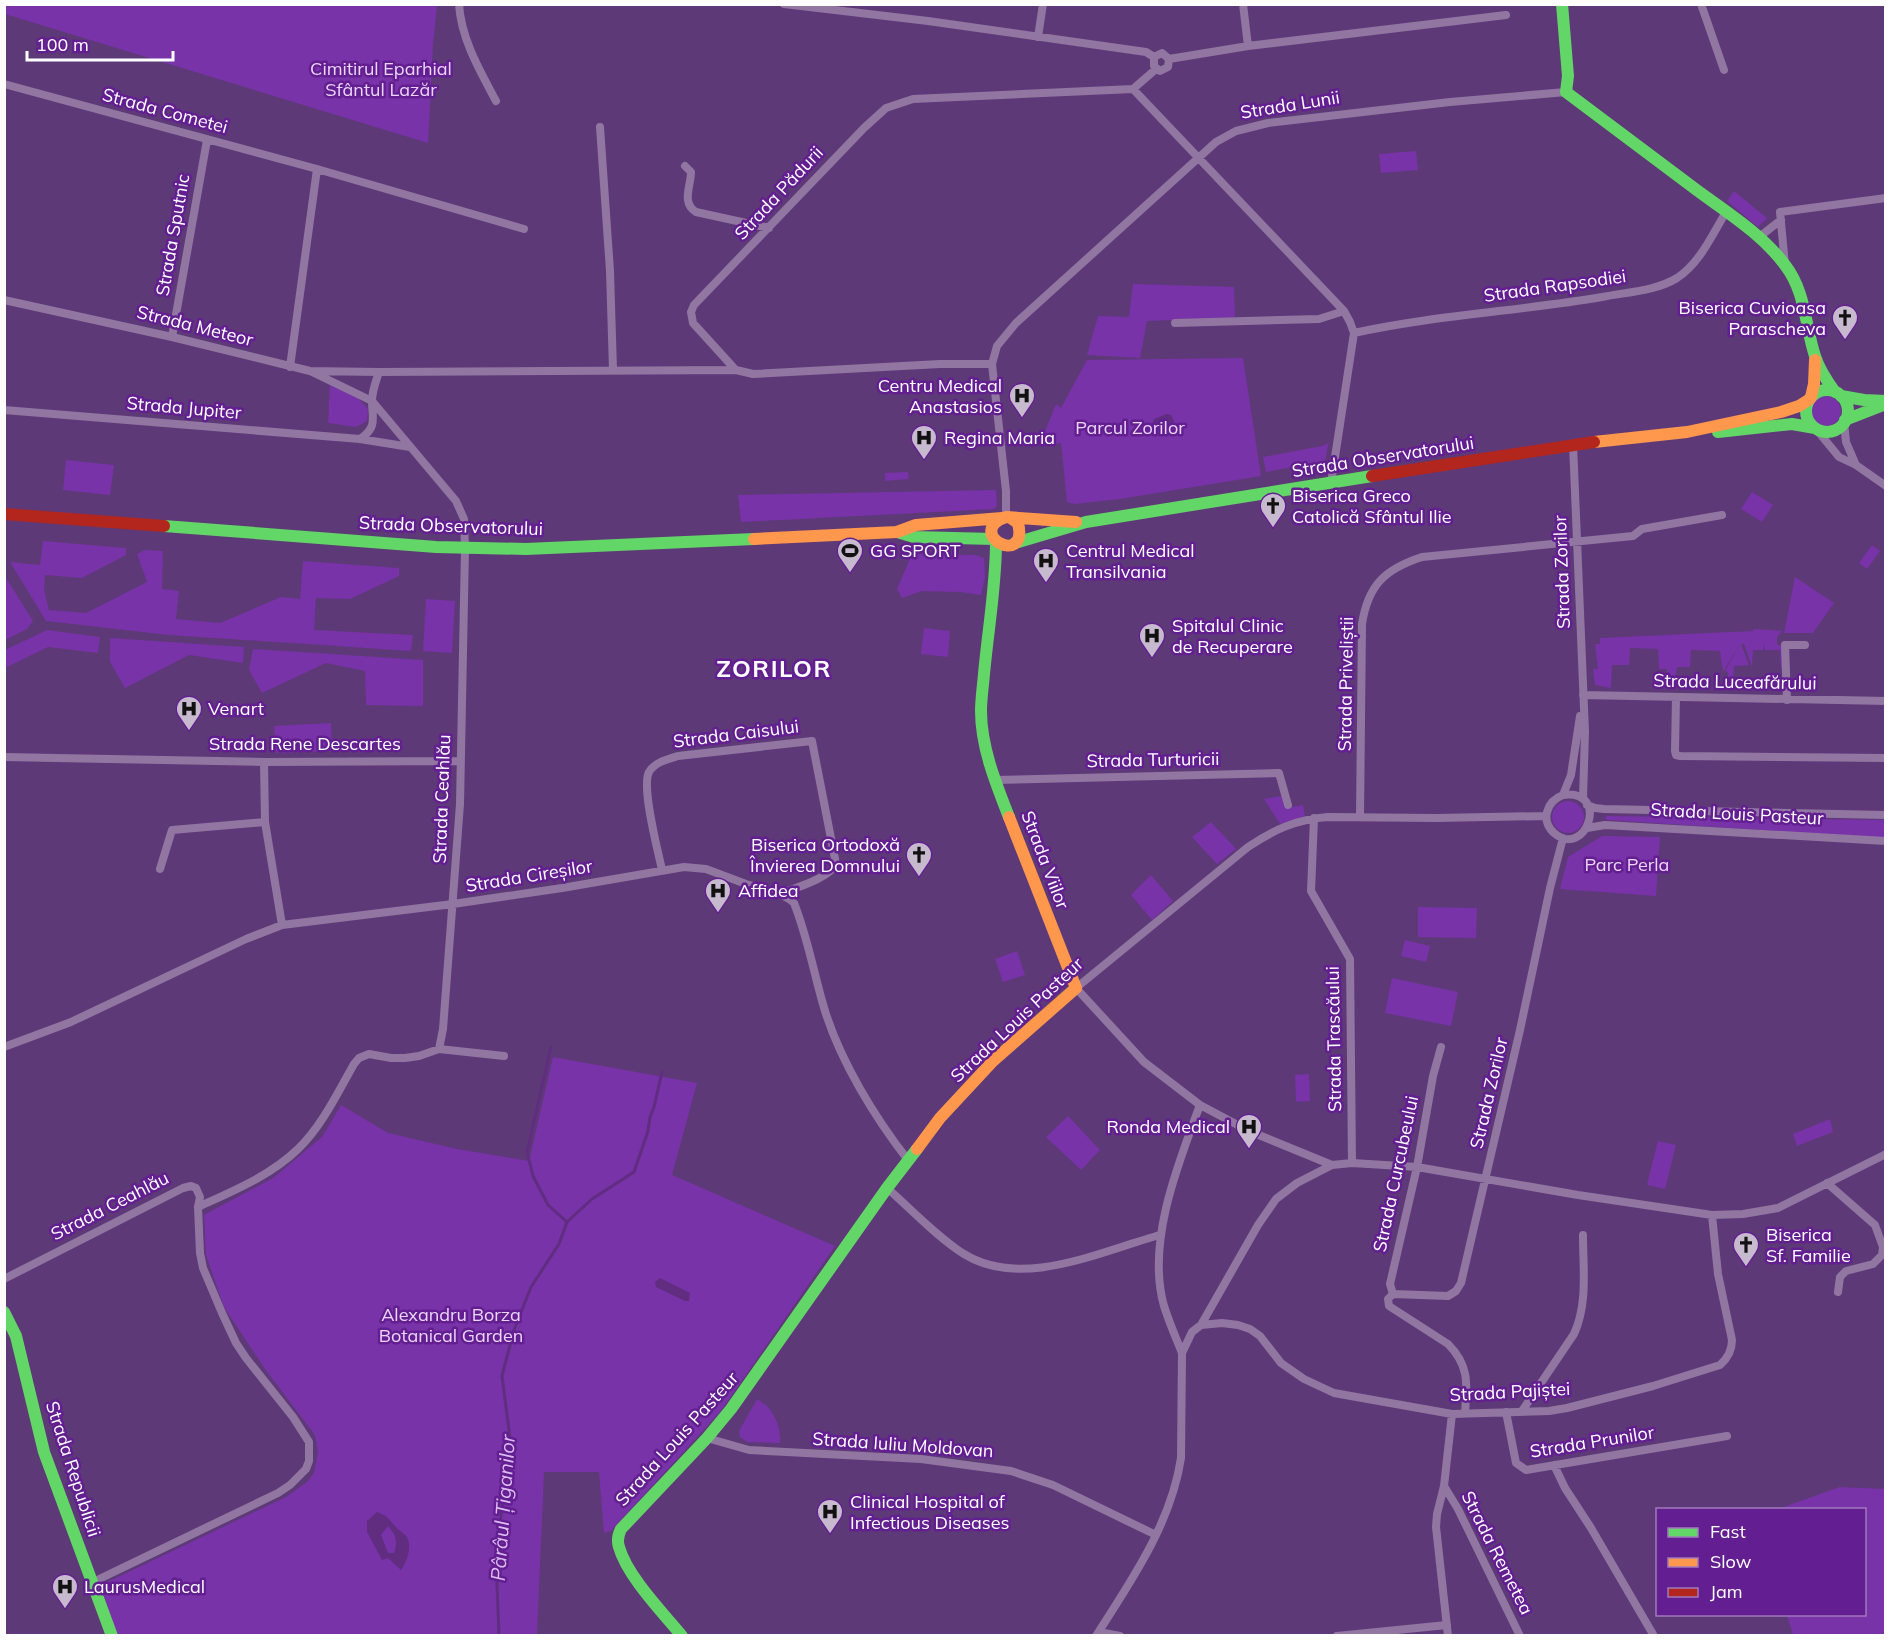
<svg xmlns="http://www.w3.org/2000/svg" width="1890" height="1640" font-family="Mulish,sans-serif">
	<rect width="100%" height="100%" fill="#5e3977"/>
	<!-- green -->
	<path fill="#7733a7" d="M4 5H437L433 44 428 143 5 14Z
		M1416 151 1418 170 1381 173 1379 154Z
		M1734 191 1767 218 1758 227 1727 201Z
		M1133 284 1234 287 1235 318 1147 321 1140 358 1087 355 1098 316 1129 317Z
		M1243 358 1261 476 1120 499 1075 504 1067 502 1061 443 1039 446 1056 404 1061 408 1087 360Z
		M330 383 359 399 368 409 367 421 356 427 328 423Z
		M1811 411a15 15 0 1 1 30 0a15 15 0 1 1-30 0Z
		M1329 441 1325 461 1266 472 1263 457 1322 446 1327 444Z
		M66 460 114 465 110 495 63 490Z
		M908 472 909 479 885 481V473Z
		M996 490 997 506 994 509 741 522 738 495Z
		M1752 492 1773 505 1762 522 1741 509Z
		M43 541 126 548V555L82 578 45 575 44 590 49 610 86 613 147 582 137 554 144 550 163 551 162 589 179 591 176 619 220 623 281 597 300 599 303 561 399 568V576L350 599 316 598 314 630 413 635 411 651 169 635 46 621 10 562 40 565Z
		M1872 545 1880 551 1867 569 1859 563Z
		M912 554 976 555 984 558 985 577 981 595 960 592 922 591 902 598 897 589Z
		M5 576 33 621 27 629 5 640Z
		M1795 577 1834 603 1813 633H1784Z
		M426 599 455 601 452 653 423 651Z
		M924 628 950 631 948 657 921 654Z
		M1754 629 1782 631 1777 637V645H1784L1785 669H1781L1780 650H1765L1764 644 1763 650H1753L1752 667 1744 644H1741L1749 665 1734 666 1733 683H1728V672L1725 671 1740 644 1723 672 1720 651 1691 650 1690 667H1677L1675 685 1667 684V669H1659L1658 649 1630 648 1629 665H1612L1611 688 1595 685 1593 669H1598L1595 644H1600V638L1753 631Z
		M47 630 100 637 98 653 48 647 5 668V650Z
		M110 638 244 647 243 663 189 655 125 688 110 662Z
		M253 649 423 660V706L366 705 365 671 326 663 262 693 249 670Z
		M331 723 332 751 276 753 274 726Z
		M1281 796 1284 806 1287 808 1303 805 1305 816 1280 824 1264 799Z
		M1552 817a16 16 0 1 1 32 0a16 16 0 1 1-32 0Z
		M1607 816 1885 820V838L1607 820 1605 818Z
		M1211 822 1236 849 1217 864 1192 837Z
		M1602 836 1660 837 1656 896 1560 889 1568 857Z
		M1151 875 1173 901 1152 920 1131 895Z
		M1418 907 1477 908 1476 938 1418 937Z
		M1405 940 1430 946 1426 962 1401 956Z
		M1017 951 1025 975 1003 982 995 959Z
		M1392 978 1458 992 1451 1026 1385 1013Z
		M553 1057 697 1083 672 1175 835 1246 721 1411 611 1531 604 1533 599 1472H544L537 1635H119L115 1631 99 1586 286 1497 307 1482 314 1473 318 1452 315 1435 265 1369 224 1307 206 1255 204 1215 273 1178 322 1137 341 1105 388 1133 457 1149 529 1161Z
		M1309 1074 1310 1101 1296 1102 1295 1075Z
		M1068 1116 1100 1150 1081 1170 1046 1137Z
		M1830 1119 1833 1132 1797 1146 1793 1134Z
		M1658 1141 1676 1145 1665 1189 1647 1185Z
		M757 1399C774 1408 781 1426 780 1443L747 1442 740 1437 739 1431Z
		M1840 1487 1885 1489V1635H1793L1787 1615 1864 1614V1510L1778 1509Z"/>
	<!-- water -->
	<path fill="#602d81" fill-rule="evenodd" d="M1167 414 1171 415 1174 421 1173 425 1164 429 1157 427 1153 422 1154 419Z
		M660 1278 690 1293 689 1301H685L656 1287 655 1282Z
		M377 1512C390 1517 387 1518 396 1527 399 1531 404 1533 407 1537 412 1547 407 1562 401 1570L388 1558 382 1560 367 1532V1521ZM388 1526C396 1535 398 1541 394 1553H388L381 1535Z"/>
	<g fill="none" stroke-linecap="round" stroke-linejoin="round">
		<!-- stream -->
		<path stroke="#602d81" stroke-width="3" d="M552 866 555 887
			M551 1047 527 1152 533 1176 548 1205 567 1222
			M499 1636 496 1559 510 1438 502 1376 514 1330 531 1287 559 1244 567 1222 592 1199 634 1172 648 1131 650 1117 654 1107 662 1072"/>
		<!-- street -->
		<path stroke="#9176a2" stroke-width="8" d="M459 4C461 39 480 71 496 101
			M784 4 928 21 1146 52 1154 57
			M1243 4 1248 46
			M1701 4 1724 70
			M1038 37 1043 4
			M1154 57 1162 53 1169 59 1248 46 1506 15
			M1154 57V66L1160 71 1168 67 1169 59
			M4 84 317 169 524 229
			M1133 89 1156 69
			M600 127 610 271 613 370
			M685 166 691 172C691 186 681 203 696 212L769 228
			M1758 238 1781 220
			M1785 265 1780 212 1886 198
			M4 300 172 337 310 371 379 372 736 370
			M1175 323 1319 319 1344 311
			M1354 333C1436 315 1520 311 1602 297 1627 292 1656 291 1677 278 1700 263 1712 235 1726 212
			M172 337 207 140
			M992 364H940L753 374 736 370 733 367 693 323 691 312 694 305 864 128 886 108 913 99 1133 89 1344 311 1350 322 1354 333 1331 483
			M290 367 317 169
			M310 371 372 401 456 501 464 519 465 549 460 804 443 1029 439 1049
			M4 410 360 439 410 447
			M1844 422 1846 442 1856 465
			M1816 429 1839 457 1856 465 1886 486
			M360 439C378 427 372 418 372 401 372 391 376 381 379 372
			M1573 444 1585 732 1583 799
			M1006 517V491L992 364 997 346 1016 323 1216 142 1236 131 1268 123 1450 102 1566 92
			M1583 695 1886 701
			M1676 697 1675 751 1676 755 1680 756 1886 758
			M1787 700 1785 645H1805
			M4 757 264 762 461 761
			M264 762 265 822 282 925
			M995 780 1279 773 1288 805
			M1563 795C1611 789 1586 860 1554 833 1540 820 1547 801 1563 795L1571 775 1580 716
			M1587 805 1595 808 1604 809 1886 815
			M1360 817 1362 624C1368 585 1385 569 1422 557L1633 536 1642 529 1722 515
			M1314 818 1311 891 1350 959 1352 1163
			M1587 828 1605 825 1886 841
			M160 869 172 830 265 822
			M662 870C658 851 641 787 649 772 655 762 668 759 678 756L812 741 836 864C830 878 795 888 780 894
			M4 1047 71 1022 246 939 282 925 453 904 562 888 684 867 706 869 746 884 780 894 789 899 794 903C808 938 814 975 825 1011 841 1062 875 1118 908 1160
			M1332 1165 1249 1131 1200 1105 1144 1062 1076 988 1248 847C1273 830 1297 819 1328 817L1436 818 1546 816
			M1827 1183 1875 1225 1883 1247 1882 1255 1873 1264 1846 1271 1840 1277 1838 1292
			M887 1188C910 1208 938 1238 964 1254 1022 1290 1101 1251 1160 1235
			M198 1207C233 1191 270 1176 298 1149 322 1126 338 1092 354 1064L359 1058 369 1054 391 1058H405L419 1056 439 1049 504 1056
			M4 1279 183 1188 191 1186 196 1188 200 1197 198 1207 200 1253 203 1268 222 1313 236 1343 246 1358 293 1417 309 1442V1461L306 1469 290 1485 278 1493 93 1582
			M1393 1294 1448 1296 1456 1291 1461 1283 1520 1030 1550 888 1563 838
			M1393 1294 1390 1284 1417 1167 1433 1076 1441 1047
			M1393 1294 1388 1299 1389 1306 1448 1344C1470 1366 1467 1385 1465 1413
			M1201 1325 1258 1225 1276 1199 1297 1183 1332 1165 1352 1163 1417 1167 1578 1195 1712 1215 1743 1214 1778 1208 1886 1154
			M1182 1353C1176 1338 1169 1322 1164 1306 1146 1243 1178 1164 1200 1105
			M1522 1411 1574 1334C1588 1304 1583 1268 1583 1235
			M1506 1412 1516 1463 1526 1470 1727 1436
			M707 1438 749 1450 921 1459 1011 1471 1053 1485 1156 1535
			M1554 1465 1565 1488 1591 1528 1654 1636
			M1444 1486 1458 1509 1520 1636
			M1099 1632 1120 1636
			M1096 1636C1131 1581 1171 1524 1181 1458L1182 1353 1192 1332 1201 1325 1222 1323 1238 1325 1250 1329 1260 1336 1281 1363 1304 1379 1334 1393 1452 1414 1549 1411 1567 1408 1653 1386 1720 1365C1728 1358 1732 1351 1732 1340L1718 1274 1712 1215
			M1337 1636 1447 1625
			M1448 1636 1436 1527 1437 1514 1444 1486 1452 1414"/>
		<!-- fast -->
		<path stroke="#63d668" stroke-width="12" d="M1562 4 1568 76 1566 92C1610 125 1654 158 1698 191 1728 213 1763 235 1785 265 1806 292 1805 326 1815 356 1819 369 1827 381 1835 392
			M1806 411a21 21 0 1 1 42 0a21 21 0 1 1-42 0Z
			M1841 396 1864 400 1886 401
			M1845 420 1886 404
			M1718 432 1792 424 1815 428
			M164 526 436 547 526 549 754 539
			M897 532 914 537 994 539
			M996 542C996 586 988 630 984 674 983 686 981 699 981 711 981 747 996 784 1009 817
			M1015 543 1086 522 1372 476
			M4 1312 16 1336 44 1452 112 1636
			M682 1636C663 1613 627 1576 619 1547 617 1541 618 1535 621 1529L707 1438 731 1409 887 1188 917 1149"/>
		<!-- slow -->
		<path stroke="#ff974d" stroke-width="12" d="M1811 397 1814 384 1815 360
			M1594 442 1687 432 1781 412 1799 406 1810 399
			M1011 518 1018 523C1029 569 963 533 1006 517L1076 522
			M754 539 897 532 916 525 1002 518
			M917 1149 940 1118 993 1061 1076 988 1009 817"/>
		<!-- jam -->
		<path stroke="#b3261e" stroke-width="12" d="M1372 476 1594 442
			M4 514 164 526"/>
	</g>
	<!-- icons -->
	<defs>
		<symbol id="church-pin" viewBox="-11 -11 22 30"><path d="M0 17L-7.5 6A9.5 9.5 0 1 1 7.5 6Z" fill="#c7bacf" stroke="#631f91"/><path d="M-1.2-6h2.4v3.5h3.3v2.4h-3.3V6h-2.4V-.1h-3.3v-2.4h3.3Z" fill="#111"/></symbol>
		<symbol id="hospital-pin" viewBox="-11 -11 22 30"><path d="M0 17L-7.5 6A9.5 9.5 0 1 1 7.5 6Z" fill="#c7bacf" stroke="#631f91"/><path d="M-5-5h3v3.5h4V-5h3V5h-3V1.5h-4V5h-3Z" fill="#111"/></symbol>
		<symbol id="stadium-pin" viewBox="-11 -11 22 30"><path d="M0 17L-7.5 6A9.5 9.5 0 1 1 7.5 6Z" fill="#c7bacf" stroke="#631f91"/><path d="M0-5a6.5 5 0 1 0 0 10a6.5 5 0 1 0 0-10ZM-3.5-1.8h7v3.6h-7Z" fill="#111"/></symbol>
	</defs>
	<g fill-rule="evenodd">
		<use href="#church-pin" x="1830" y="303" width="30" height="40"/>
		<use href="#hospital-pin" x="1007" y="381" width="30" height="40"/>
		<use href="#hospital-pin" x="909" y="423" width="30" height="40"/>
		<use href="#church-pin" x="1258" y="491" width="30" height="40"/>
		<use href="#stadium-pin" x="835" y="536" width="30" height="40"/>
		<use href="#hospital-pin" x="1031" y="546" width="30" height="40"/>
		<use href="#hospital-pin" x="1137" y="621" width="30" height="40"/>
		<use href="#hospital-pin" x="174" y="694" width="30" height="40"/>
		<use href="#church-pin" x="904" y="840" width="30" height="40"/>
		<use href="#hospital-pin" x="703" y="876" width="30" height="40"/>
		<use href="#hospital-pin" x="1234" y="1112" width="30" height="40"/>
		<use href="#church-pin" x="1731" y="1230" width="30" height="40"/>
		<use href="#hospital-pin" x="815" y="1497" width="30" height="40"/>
		<use href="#hospital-pin" x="50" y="1572" width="30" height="40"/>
	</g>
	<g text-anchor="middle" stroke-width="5" stroke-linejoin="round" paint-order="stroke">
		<!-- park labels -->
		<g font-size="18" fill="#ebd5fa" stroke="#631f91">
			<text x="381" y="75">Cimitirul Eparhial<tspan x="381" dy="21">Sfântul Lazăr</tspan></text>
			<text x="1130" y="434">Parcul Zorilor</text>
			<text x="1627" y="871">Parc Perla</text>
			<text x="451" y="1321">Alexandru Borza<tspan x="451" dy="21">Botanical Garden</tspan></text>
		</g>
		<!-- street labels -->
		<g font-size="18" fill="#fff" stroke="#631f91">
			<text transform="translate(1290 105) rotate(-9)" y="6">Strada Lunii</text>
			<text transform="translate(165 111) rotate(15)" y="6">Strada Cometei</text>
			<text transform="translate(779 193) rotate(-47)" y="6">Strada Pădurii</text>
			<text transform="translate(173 235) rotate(-80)" y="6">Strada Sputnic</text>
			<text transform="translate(1555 286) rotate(-8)" y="6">Strada Rapsodiei</text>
			<text transform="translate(195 326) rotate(14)" y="6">Strada Meteor</text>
			<text transform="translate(184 408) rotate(5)" y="6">Strada Jupiter</text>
			<text transform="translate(1383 457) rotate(-9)" y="6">Strada Observatorului</text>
			<text transform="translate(451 526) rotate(2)" y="6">Strada Observatorului</text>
			<text transform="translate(1562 572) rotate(-92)" y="6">Strada Zorilor</text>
			<text transform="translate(1735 682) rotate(1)" y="6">Strada Luceafărului</text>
			<text transform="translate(1346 684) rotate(-89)" y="6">Strada Priveliștii</text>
			<text transform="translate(736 734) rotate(-7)" y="6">Strada Caisului</text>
			<text x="305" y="750">Strada Rene Descartes</text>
			<text transform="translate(1153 760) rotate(-1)" y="6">Strada Turturicii</text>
			<text transform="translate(442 799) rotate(-88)" y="6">Strada Ceahlău</text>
			<text transform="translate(1737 814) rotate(3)" y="6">Strada Louis Pasteur</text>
			<text transform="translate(1045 860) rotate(69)" y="6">Strada Viilor</text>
			<text transform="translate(529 876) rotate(-9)" y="6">Strada Cireșilor</text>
			<text transform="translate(1017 1020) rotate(-43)" y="6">Strada Louis Pasteur</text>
			<text transform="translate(1334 1039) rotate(-91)" y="6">Strada Trascăului</text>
			<text transform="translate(1489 1093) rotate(-77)" y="6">Strada Zorilor</text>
			<text transform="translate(1396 1174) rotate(-78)" y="6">Strada Curcubeului</text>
			<text transform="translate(110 1206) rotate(-27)" y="6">Strada Ceahlău</text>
			<text transform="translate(1510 1392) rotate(-3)" y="6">Strada Pajiștei</text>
			<text transform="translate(677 1439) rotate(-48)" y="6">Strada Louis Pasteur</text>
			<text transform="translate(1592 1442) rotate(-9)" y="6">Strada Prunilor</text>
			<text transform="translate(903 1445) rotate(4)" y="6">Strada Iuliu Moldovan</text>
			<text transform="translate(73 1469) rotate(72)" y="6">Strada Republicii</text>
			<text transform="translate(1497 1553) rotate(63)" y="6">Strada Remetea</text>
		</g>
		<!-- poi labels -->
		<g font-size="18" fill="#fff" stroke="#631f91" text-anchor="start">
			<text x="1826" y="314" text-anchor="end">Biserica Cuvioasa<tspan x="1826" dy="21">Parascheva</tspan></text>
			<text x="1002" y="392" text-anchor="end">Centru Medical<tspan x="1002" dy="21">Anastasios</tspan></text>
			<text x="944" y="444">Regina Maria</text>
			<text x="1292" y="502">Biserica Greco<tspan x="1292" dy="21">Catolică Sfântul Ilie</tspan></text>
			<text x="870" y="557">GG SPORT</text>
			<text x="1066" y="557">Centrul Medical<tspan x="1066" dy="21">Transilvania</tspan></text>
			<text x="1172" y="632">Spitalul Clinic<tspan x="1172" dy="21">de Recuperare</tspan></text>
			<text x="208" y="715">Venart</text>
			<text x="900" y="851" text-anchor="end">Biserica Ortodoxă<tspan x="900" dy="21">Învierea Domnului</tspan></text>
			<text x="738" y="897">Affidea</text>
			<text x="1230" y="1133" text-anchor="end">Ronda Medical</text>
			<text x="1766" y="1241">Biserica<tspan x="1766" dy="21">Sf. Familie</tspan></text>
			<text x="850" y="1508">Clinical Hospital of<tspan x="850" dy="21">Infectious Diseases</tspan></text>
			<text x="84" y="1593">LaurusMedical</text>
		</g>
		<!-- water labels -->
		<g font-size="20" font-style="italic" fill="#ddbcf4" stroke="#631f91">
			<text transform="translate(503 1508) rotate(-86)" y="7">Pârâul Țiganilor</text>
		</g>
		<!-- district labels -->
		<g font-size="24" font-weight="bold" letter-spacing="1.5" fill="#fff" stroke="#631f91">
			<text x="774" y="677">ZORILOR</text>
		</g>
	</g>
	<!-- border -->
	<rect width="1890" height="1640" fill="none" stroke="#ffffff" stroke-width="12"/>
	<!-- legend -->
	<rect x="1656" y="1508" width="210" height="108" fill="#631f91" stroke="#a179bd" stroke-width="1.5"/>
	<rect x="1668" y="1528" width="30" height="9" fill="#63d668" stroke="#a179bd" stroke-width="1.5"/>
	<text x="1710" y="1538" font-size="18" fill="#ffffff">Fast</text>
	<rect x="1668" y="1558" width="30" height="9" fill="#ff974d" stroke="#a179bd" stroke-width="1.5"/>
	<text x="1710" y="1568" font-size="18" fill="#ffffff">Slow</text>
	<rect x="1668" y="1588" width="30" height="9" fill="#b3261e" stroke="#a179bd" stroke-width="1.5"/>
	<text x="1710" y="1598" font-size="18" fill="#ffffff">Jam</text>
	<!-- scale -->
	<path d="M27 51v9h146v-9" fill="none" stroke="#ffffff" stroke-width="3"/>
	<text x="36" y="51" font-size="18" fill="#ffffff" stroke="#631f91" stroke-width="4.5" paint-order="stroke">100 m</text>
</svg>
